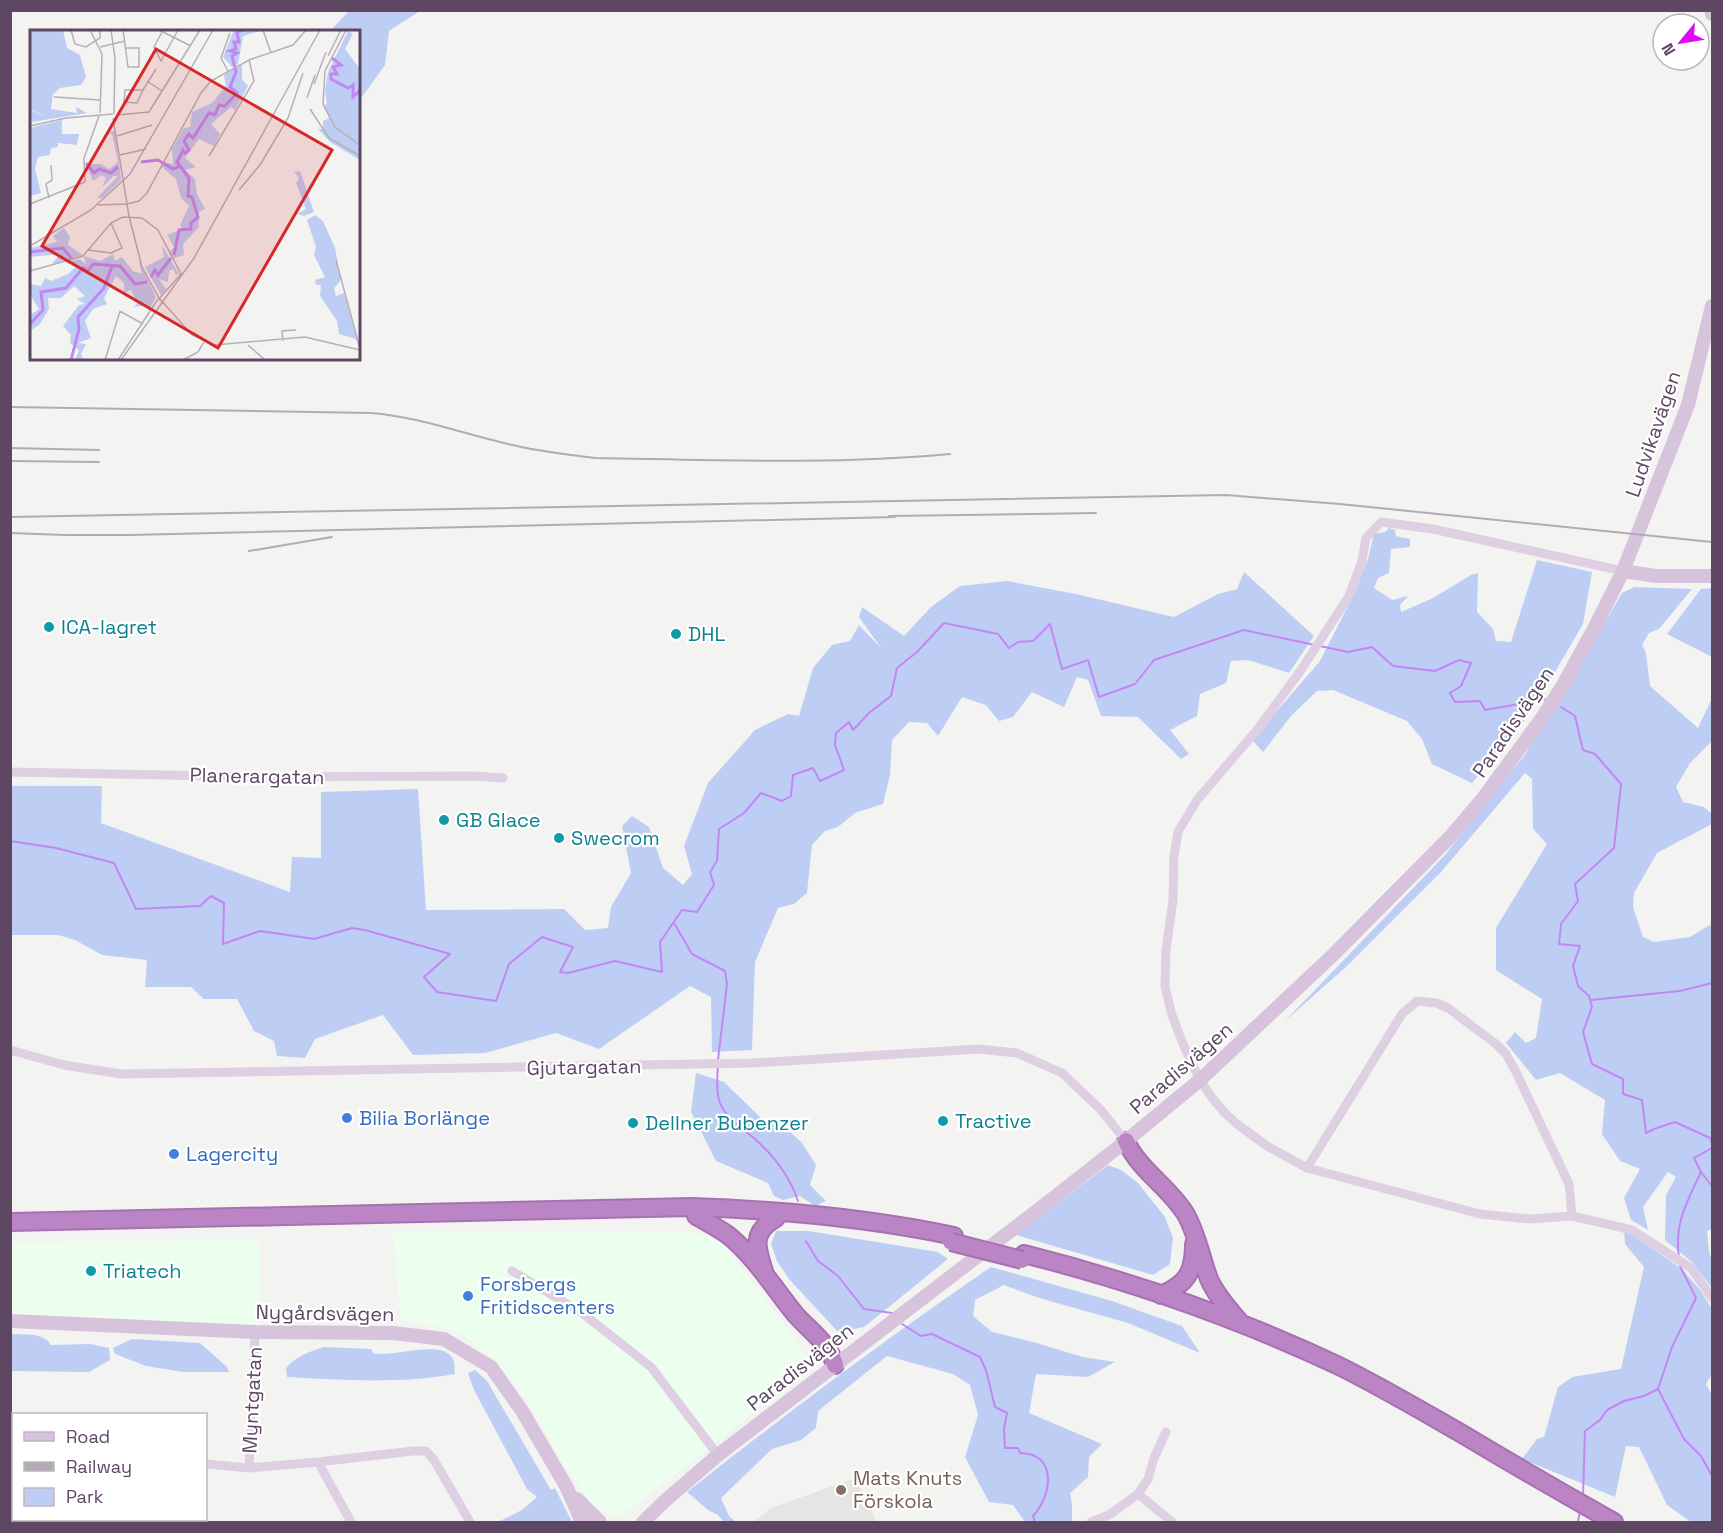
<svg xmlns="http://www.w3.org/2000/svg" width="1723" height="1533" font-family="'Space Grotesk',sans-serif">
	<rect width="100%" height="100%" fill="#f3f4f2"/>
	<!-- commercial -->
	<path fill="#ecfeed" d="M684 1232 706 1235 724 1245 803 1351 806 1359 803 1372 702 1454 619 1517 609 1515 590 1502 567 1469 531 1407 498 1362 462 1334 435 1326 401 1321 393 1233Z
		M259 1239 261 1325 11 1316V1242Z"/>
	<!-- education -->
	<path fill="#e5e5e4" d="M855 1478 869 1503 876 1522H753L771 1508Z"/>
	<!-- green -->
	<path fill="#becdf4" d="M349 11H420L389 31 385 65 359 101 358 32 330 31Z
		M1389 528 1395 530 1396 536 1410 539V547L1391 549 1389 573 1378 578 1374 588 1392 600 1408 596 1400 605 1401 612 1433 598 1471 575 1478 573 1477 612 1493 629 1496 641 1511 642 1537 560 1592 572 1583 624 1555 672 1523 722 1472 783 1432 764 1422 739 1407 721 1333 690 1317 691 1291 716 1263 752 1252 740 1320 661 1351 600 1368 559 1374 534 1385 532Z
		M1244 572 1314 636 1289 673 1248 660 1231 661 1226 683 1200 694 1197 716 1170 730 1189 754 1181 759 1138 717 1101 716 1088 680 1077 677 1064 707 1032 692 1013 717 999 721 986 705 962 697 938 736 927 723 909 722 892 740 890 775 883 804 855 813 838 827 825 831 812 845 807 893 794 904 778 908 755 962 752 1050 712 1052 711 997 690 986 599 1049 556 1033 485 1053 413 1055 383 1015 315 1039 305 1058 277 1056 274 1041 254 1031 237 999H204L191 987H145L147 960 102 955 75 940 58 935H11V786H102L101 823 290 892 292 857 321 858V792L418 789 426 910 564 909 585 930 608 928 611 907 631 873 622 826 632 816 649 827 663 868 683 885 692 874 684 846 708 783 755 730 788 714 799 716 813 668 832 645 850 641 859 625 881 648 859 617 862 607 904 636 931 607 960 586 1007 581 1076 594 1174 617 1218 594 1237 589Z
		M1634 587 1692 589 1659 629 1649 633 1642 645 1646 653 1650 686 1698 728 1712 698V741L1690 763 1676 787 1683 802 1704 807 1712 814V824L1657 853 1634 893 1633 907 1643 937 1654 942 1690 937 1708 926 1712 925V1229L1707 1231 1709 1252 1712 1260V1288L1692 1262 1665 1240 1666 1195 1676 1177 1668 1172 1643 1207 1648 1230 1631 1220 1624 1198 1640 1169 1620 1161 1602 1134 1605 1100 1560 1073 1536 1080 1506 1043 1515 1032 1526 1043 1536 1038 1542 999 1496 970V928L1547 844 1533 829 1532 779 1525 773 1441 872 1347 966 1284 1022 1445 855 1524 756 1582 662 1622 593Z
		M1712 588V657L1667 634 1701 589Z
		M696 1073 724 1082 762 1119 784 1126 802 1143 816 1165 810 1185 826 1201 815 1206 800 1196 783 1200 774 1196 768 1183 716 1161 691 1112Z
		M1108 1165 1121 1170 1138 1183 1165 1217 1173 1238 1170 1264 1153 1275 1016 1235Z
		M1624 1229 1682 1269 1701 1291 1712 1309V1374L1706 1384 1712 1395V1522H1691L1667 1505 1639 1447 1626 1446 1615 1497 1522 1459 1537 1439 1544 1437 1558 1387 1572 1377 1621 1369 1644 1267 1625 1244Z
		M776 1231H809L938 1252 948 1259 864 1327 838 1332 789 1279 777 1261 771 1244Z
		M991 1267 1112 1301 1182 1326 1200 1353 1128 1323 1039 1298 1004 1285 975 1300 973 1316 992 1332 1033 1342 1083 1357 1115 1362 1088 1377 1036 1374 1029 1413 1102 1444 1089 1457 1088 1477 1070 1493 1072 1504V1522H1025L1013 1505 989 1502 965 1457 978 1415 970 1385 953 1374 887 1356 818 1411 816 1428 801 1440 772 1449 721 1498 729 1516 736 1522H724L718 1515 708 1510 687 1492C786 1414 887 1338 991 1267Z
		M11 1334C24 1335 44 1332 51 1345L90 1344 109 1348 110 1360 89 1372 11 1371Z
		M132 1339 200 1343 227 1367 229 1372H183L146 1366 115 1354 113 1348Z
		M324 1347 371 1349 373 1353C392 1358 443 1338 453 1359 455 1363 454 1370 455 1374 399 1384 343 1380 287 1377L286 1368C297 1356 308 1352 324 1347Z
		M475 1370 487 1381 551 1490 555 1488 572 1522H498L522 1510 537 1497 527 1489 474 1390 468 1373Z"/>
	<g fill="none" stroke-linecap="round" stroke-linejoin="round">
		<!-- stream -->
		<path stroke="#c387f5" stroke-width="2" d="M1320 646 1348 652 1372 647 1393 666 1435 671 1459 660 1471 663 1461 686 1450 693 1455 702 1480 701 1485 710 1547 699
			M1561 707 1575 716 1583 750 1595 754 1621 784 1614 848 1575 884 1578 901 1561 924 1559 944 1580 946 1573 966 1578 986 1589 996 1592 1007 1583 1032 1592 1064 1623 1079V1094L1642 1100 1646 1133 1654 1129 1675 1122 1710 1138 1712 1143
			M10 841 56 848 114 863 136 909 200 906 211 896 224 903 223 944 260 931 314 939 352 928 365 930 450 954 424 977 437 992 496 1001 509 964 542 937 573 947 560 972 568 973 615 961 662 972 660 942 682 910 697 912 714 885 710 872 717 861 719 829 744 813 761 793 782 801 791 796 793 775 813 768 820 781 844 770 835 745 836 733 849 722 853 730 870 712 891 696 897 668 917 652 944 623 998 634 1009 648 1018 642 1033 641 1050 624 1062 669 1088 660 1099 697 1135 684 1154 660 1244 630 1315 645
			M674 923 692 954 725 971 727 984 718 1060
			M1591 1000 1680 991 1712 983
			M718 1066C717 1077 716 1093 720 1103 727 1120 743 1128 756 1140 775 1157 790 1177 798 1201
			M1712 1148 1694 1158 1701 1172 1712 1186
			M806 1241 818 1261 838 1276 864 1309 892 1313
			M1679 1258C1674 1223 1687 1202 1701 1172
			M1680 1266 1696 1298 1672 1347 1658 1389 1684 1439 1701 1456 1712 1476
			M902 1324 921 1336 932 1334 980 1357 986 1370 995 1407 1007 1413 1004 1429 1005 1448H1018L1020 1453C1058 1453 1052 1496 1033 1516L1035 1522
			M1583 1496 1585 1431 1600 1420 1607 1410 1624 1401 1644 1396 1658 1389
			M1578 1522 1580 1511"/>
		<defs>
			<path id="highway" d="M1126 1141C1139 1170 1168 1186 1185 1213 1197 1233 1201 1258 1209 1279 1216 1295 1228 1308 1239 1321
				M696 1216C707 1222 718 1228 728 1235 755 1257 774 1288 795 1314 810 1331 829 1343 835 1365
				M10 1222 692 1207C780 1210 868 1218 954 1236
				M1024 1254C1131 1281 1237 1318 1337 1365 1380 1386 1422 1411 1464 1435 1514 1465 1564 1494 1614 1522
				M764 1271C756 1247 751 1232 776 1218
				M1161 1295C1187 1284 1194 1272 1194 1244"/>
		</defs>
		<!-- highway casing -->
		<use href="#highway" stroke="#a770b1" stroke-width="20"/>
		<!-- street -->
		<path stroke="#dfcfe2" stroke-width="9" d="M1623 571 1433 529 1381 522 1366 538 1362 561 1349 596 1301 670 1257 730 1197 800 1178 832 1174 856 1173 900 1166 950 1165 987 1172 1015 1183 1044 1200 1080 1213 1099 1224 1112 1237 1124 1267 1146 1307 1168 1480 1214 1529 1219 1572 1216 1632 1230 1691 1268 1712 1298
			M10 772 263 777 474 776 503 778
			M10 1050 64 1065 121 1074 753 1063 978 1049 1017 1053 1062 1073 1100 1109 1126 1141
			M1307 1168 1402 1014 1417 1001 1436 1003 1448 1008 1496 1044 1506 1054 1515 1070 1569 1184 1572 1216
			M512 1271 582 1313 651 1367 718 1455
			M10 1454H14
			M318 1462 413 1451H426L434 1460 470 1522
			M206 1464 249 1468 318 1462 351 1522
			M249 1468 255 1332
			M1138 1494 1172 1522
			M38 1522 42 1520
			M1091 1522 1109 1515 1138 1494 1148 1479 1154 1458 1166 1432"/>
		<!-- secondary -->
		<path stroke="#d8c3dc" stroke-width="14" d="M1711 10 1712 14
			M1623 571 1656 576H1712
			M10 1321 255 1332 393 1333 444 1339 491 1367 522 1411 566 1486 582 1522
			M577 1499 600 1522
			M643 1522 666 1500 718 1455 1047 1203 1126 1141 1200 1080 1333 955 1450 837 1484 797 1542 718 1563 685 1595 627 1623 571 1688 405 1712 306"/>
		<!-- highway -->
		<use href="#highway" stroke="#bb85c5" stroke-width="16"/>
		<!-- rail -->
		<path stroke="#b4aab6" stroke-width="2" d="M10 407 371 413C421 417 469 436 517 446 543 452 570 455 596 458 714 460 832 465 950 454
			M10 448 99 450
			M10 461 99 462
			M889 516 1096 513
			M10 517 1226 495 1340 504 1712 542
			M10 533 65 535H131L895 517
			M249 551 332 537"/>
		<defs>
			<path id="highway-bridge" d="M951 1242 1022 1260"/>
		</defs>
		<!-- highway-bridge casing -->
		<use href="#highway-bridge" stroke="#a770b1" stroke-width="20" stroke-linecap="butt"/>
		<!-- highway-bridge -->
		<use href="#highway-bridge" stroke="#bb85c5" stroke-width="16"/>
	</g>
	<!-- markers -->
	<g fill="#0f9aa8" stroke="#fff" stroke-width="2">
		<circle cx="49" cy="627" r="6"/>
		<circle cx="676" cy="634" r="6"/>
		<circle cx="444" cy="820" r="6"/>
		<circle cx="559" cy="838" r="6"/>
		<circle cx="943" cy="1121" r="6"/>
		<circle cx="633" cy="1123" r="6"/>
		<circle cx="91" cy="1271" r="6"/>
	</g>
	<g fill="#3f7fe0" stroke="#fff" stroke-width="2">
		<circle cx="347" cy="1118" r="6"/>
		<circle cx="174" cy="1154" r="6"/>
		<circle cx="468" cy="1296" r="6"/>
	</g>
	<circle fill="#8d6e63" stroke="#fff" stroke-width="2" cx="841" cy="1490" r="6"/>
	<g text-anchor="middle" stroke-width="4.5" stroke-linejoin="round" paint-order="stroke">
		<!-- street labels -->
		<g font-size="20" fill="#5d4762" stroke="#fff">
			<text transform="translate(1653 434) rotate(-71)" y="7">Ludvikavägen</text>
			<text transform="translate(1513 722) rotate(-56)" y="7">Paradisvägen</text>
			<text transform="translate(257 776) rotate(1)" y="7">Planerargatan</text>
			<text transform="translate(584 1067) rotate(-1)" y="7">Gjutargatan</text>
			<text transform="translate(1181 1068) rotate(-41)" y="7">Paradisvägen</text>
			<text transform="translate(325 1313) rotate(1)" y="7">Nygårdsvägen</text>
			<text transform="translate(800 1367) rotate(-38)" y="7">Paradisvägen</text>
			<text transform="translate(252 1400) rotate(-87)" y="7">Myntgatan</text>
		</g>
		<!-- culture labels -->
		<g font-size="20" fill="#0d838f" stroke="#fff" text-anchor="start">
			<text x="61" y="634">ICA-lagret</text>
			<text x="688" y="641">DHL</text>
			<text x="456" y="827">GB Glace</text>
			<text x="571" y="845">Swecrom</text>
			<text x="955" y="1128">Tractive</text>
			<text x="645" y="1130">Dellner Bubenzer</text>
			<text x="103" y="1278">Triatech</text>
		</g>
		<!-- shop labels -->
		<g font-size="20" fill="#366cbe" stroke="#fff" text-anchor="start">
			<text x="359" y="1125">Bilia Borlänge</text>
			<text x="186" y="1161">Lagercity</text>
			<text x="480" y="1291">Forsbergs<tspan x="480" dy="23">Fritidscenters</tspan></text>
		</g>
		<!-- education labels -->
		<g font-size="20" fill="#785e54" stroke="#fff" text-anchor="start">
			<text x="853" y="1485">Mats Knuts<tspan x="853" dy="23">Förskola</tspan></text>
		</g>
	</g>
	<!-- overview -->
	<g transform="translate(30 30)">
		<rect width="330" height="330" fill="#f3f4f2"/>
		<path d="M0 0H33L37 18 50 25 56 47 51 55 30 58 23 64 21 79 47 83 46 77 57 83 2 92 0 80 16 87 0 79ZM204 0H232L213 6 208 34 202 37 193 27ZM318 1 323 4 315 19 330 39V130L300 112 288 99H293V91L299 88 294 76 297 73 295 61 298 42ZM212 34V49L218 56 205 80 201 77 181 94 190 104 184 116 169 109 155 128 166 137 155 140 165 149 167 164 175 179 169 182V197L153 214 154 225 142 229 139 223 144 217 137 205 153 199 150 195 159 176 151 168 146 149 132 137 134 132 143 134 142 119 154 98 160 97 162 82 182 73 196 56 194 45ZM32 90V104H49L47 115 28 113V117L21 118 20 125 8 127 5 139 11 163 0 166V98ZM85 100 91 150 72 168H67L88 146H83L72 158 76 148 72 145 63 151 56 134H71L79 139 88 132 82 104H77ZM270 141 284 182 274 186 267 184 276 179 266 153 269 148 264 142ZM285 185 293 191 305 218 311 250 304 258 306 266 314 263 330 319 326 309 309 304 307 291 290 266 291 255H286L285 250 295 247 284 225 286 217 277 190ZM34 198 40 207 38 215 53 225 22 234 30 224 0 227V218L27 212 23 206ZM100 199 108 229 126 267 119 280 116 275 104 277 107 273 101 260 94 263V253L86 246 74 268 77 274 63 279 55 291 61 308 48 313 56 314 51 324 53 330H45L49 320 40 313 41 305 33 296 49 275 55 274 47 269 55 266 44 256 31 268H18L19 279 10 294 0 301V285L9 279 0 265V254L11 256 15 248 21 251 38 244 48 235 35 233 49 229 56 234 54 226 70 231 83 224 85 231 92 227 103 241 112 244ZM132 215 149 244 146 245 143 239 139 241 138 252 129 249 136 259 131 265 115 237 134 227Z" fill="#becdf4"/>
		<path fill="none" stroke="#c387f5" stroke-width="3" d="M302 28 311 35 303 37 307 44H301V49L318 58 323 55V67L330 60M111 132 128 130 143 139 151 136M56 133 64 143 69 139 81 143 88 137M0 222 33 218 42 229M144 225 149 200 161 199V193L168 187 162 167 158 166 159 148 147 132 153 120 155 123 159 120 154 111 159 104 163 108 179 83 185 85 189 75 195 76 207 63 200 57 206 42 202 26 207 23 200 21 206 19 204 12H209L207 3 212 0M121 247 125 240 128 245 141 228M0 294 13 280 11 262 36 258 53 238 58 241 63 234 90 236 105 254 117 252M41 330 49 299 48 287 74 258 82 236"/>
		<path fill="none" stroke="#b7afb8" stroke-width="1.5" d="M41 0 45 14 56 17 70 8V0M60 0 72 24 70 83M81 0 85 28 84 84M93 0 98 37H109V18H96M129 0 161 16M233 0 241 23M316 0 295 41 293 74 305 97 330 115M132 2 124 17 131 31 148 0M70 17 95 11M298 26 311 0M198 41 191 28 200 3M117 51 132 61M284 54 296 22M113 60 107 73 94 72 95 60H113L126 39M24 67 70 70M277 68 285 45M280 79 299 108 330 126M87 85 119 82 170 0M83 88 99 186 112 237 129 268 162 305 185 315 275 307 330 320M0 96 36 88 83 84M87 106 122 95M90 125 116 119M179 126 224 51 219 30M55 152 54 128 69 86M209 160 230 135 258 88 273 43M19 168 16 154 22 150 21 135M0 174 55 152M97 174 109 171 117 163 171 63 181 51 219 30 263 15 276 0M68 175 97 174M0 216 61 180 100 144 183 0M58 220 81 223 92 218 81 193M306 230 330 319M0 241 53 226 81 193 93 187 112 188 128 200 151 244 126 272 88 330M253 311 252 301 266 300M218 315 235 330M75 330 90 281 113 294M91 330 164 228 290 0M153 330 168 322 174 312"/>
		<path fill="#d62828" fill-opacity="0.15" stroke="#d62828" stroke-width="3" d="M126 19 302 120 188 318 12 216Z"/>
		<rect width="330" height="330" fill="none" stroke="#5d4762" stroke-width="3"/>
	</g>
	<!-- border -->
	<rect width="1723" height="1533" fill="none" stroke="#5d4762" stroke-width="24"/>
	<!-- legend -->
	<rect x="12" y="1413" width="195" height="108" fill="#ffffff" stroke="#beb5c0" stroke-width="1.5"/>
	<rect x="24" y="1432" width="30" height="9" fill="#d8c3dc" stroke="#beb5c0" stroke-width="1.5"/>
	<text x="66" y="1443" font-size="18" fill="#5d4762">Road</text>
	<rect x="24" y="1462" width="30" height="9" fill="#b4aab6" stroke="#beb5c0" stroke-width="1.5"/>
	<text x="66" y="1473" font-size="18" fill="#5d4762">Railway</text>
	<rect x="24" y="1488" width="30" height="18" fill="#becdf4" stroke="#beb5c0" stroke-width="1.5"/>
	<text x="66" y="1503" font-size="18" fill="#5d4762">Park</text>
	<!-- north arrow -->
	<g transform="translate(1681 42) rotate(240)"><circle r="28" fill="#ffffff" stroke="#beb5c0" stroke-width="1.5"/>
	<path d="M0-4.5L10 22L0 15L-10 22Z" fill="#e008f8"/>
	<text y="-9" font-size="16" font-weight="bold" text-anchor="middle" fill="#5d4762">N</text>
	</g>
</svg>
